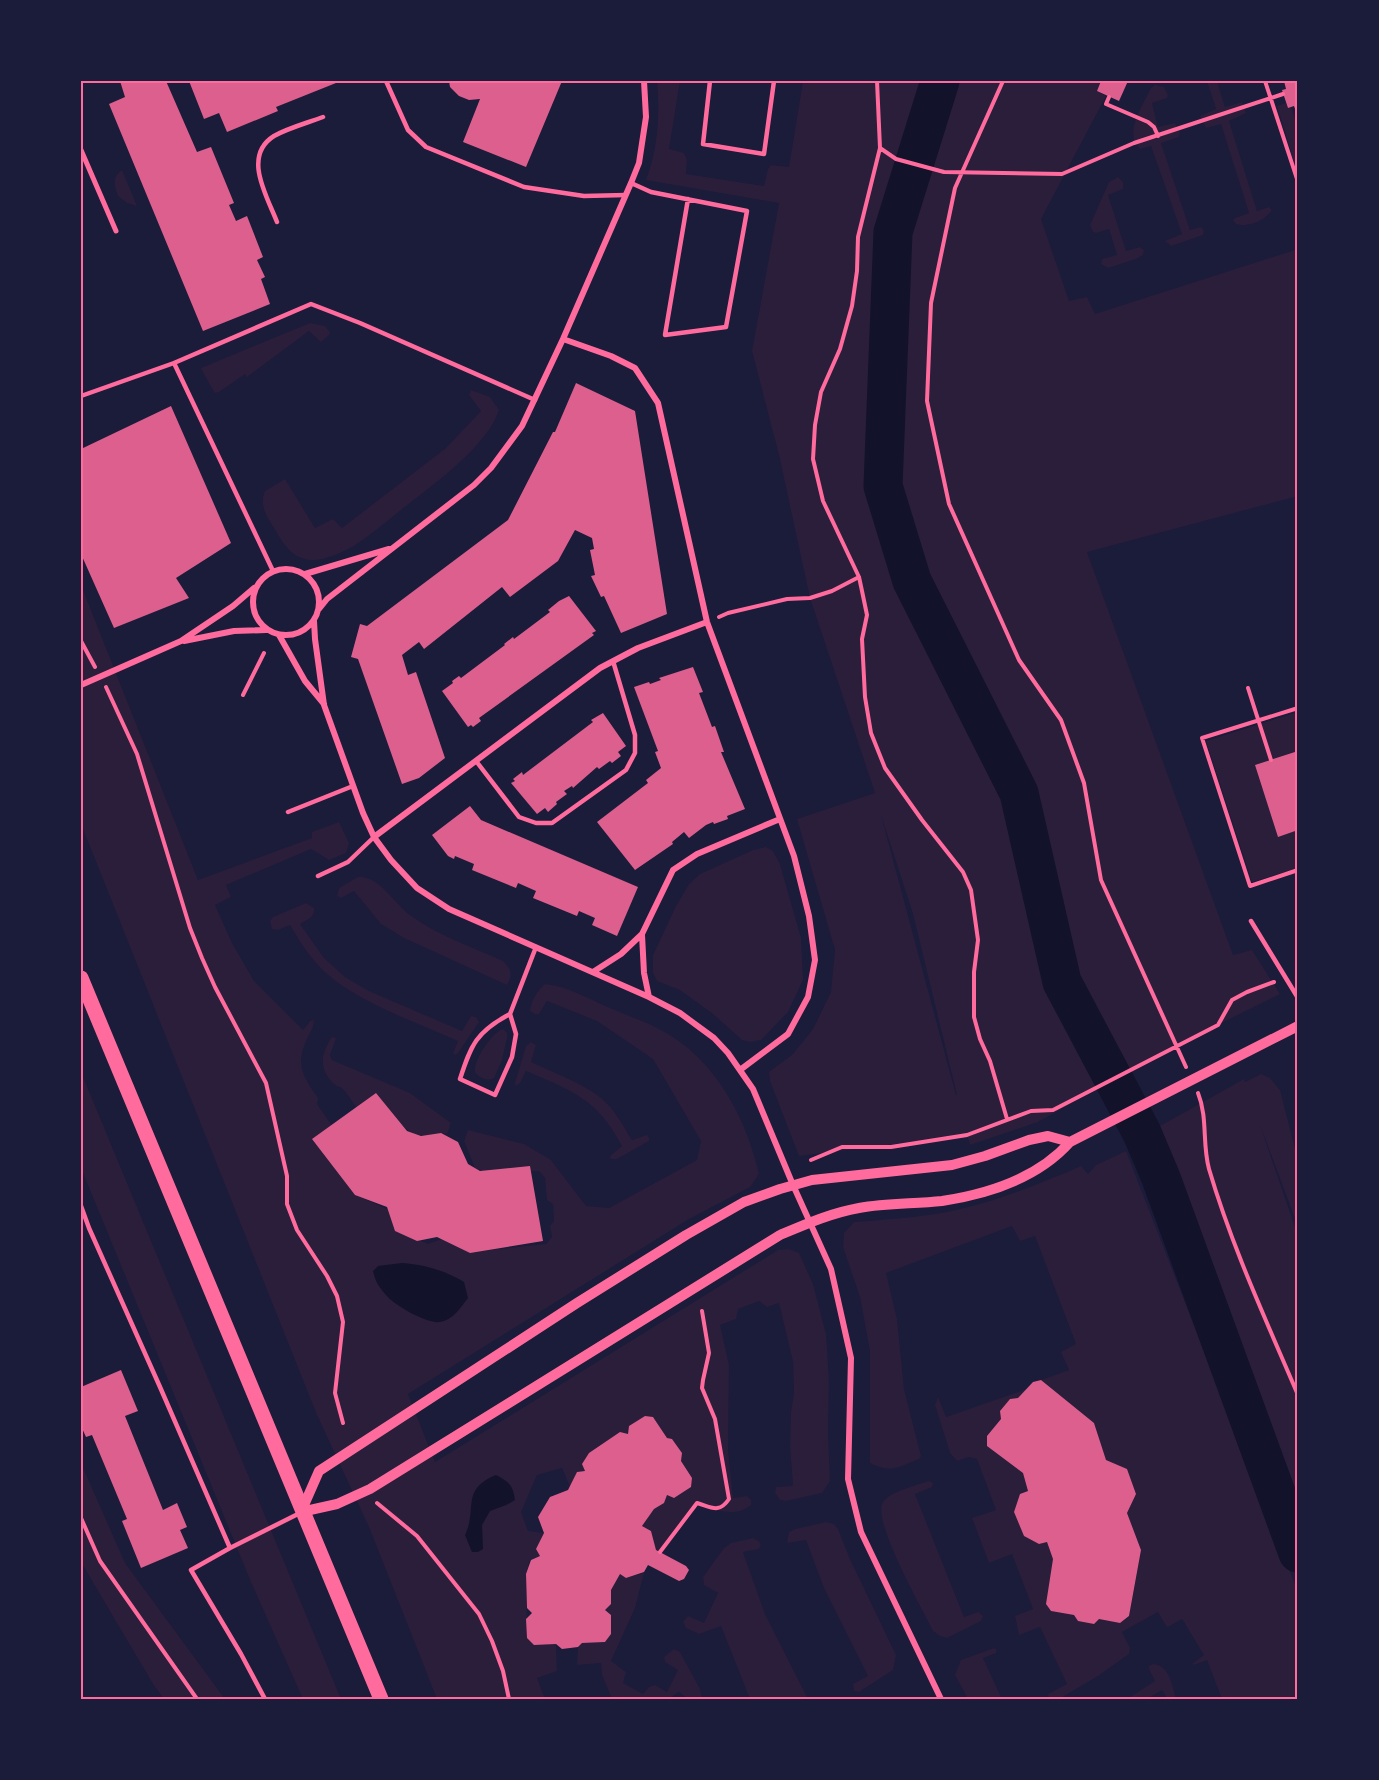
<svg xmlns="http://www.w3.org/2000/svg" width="1379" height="1780" font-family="'Archivo Narrow',sans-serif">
	<rect width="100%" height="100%" fill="#1b1b3a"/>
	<!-- green -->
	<path fill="#2a1e3b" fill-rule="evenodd" d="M657 81H680L669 149 684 153 687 160 686 174 764 186 768 169 771 165 789 167 803 81H1101L1097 91 1106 96 1041 219 1069 301 1087 297 1095 314 1298 249V496L1087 552 1233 955 1252 950 1280 994 1161 1053 1038 1122 970 1145 967 1135 799 1156 770 1081 769 1072 793 1054 813 1029 831 992 835 950 797 819 875 793 810 598 779 455 752 351 779 203 646 180C658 148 660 115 657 81ZM881 815 913 914 957 1095H956Z
		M1207 81H1217L1225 107 1242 102 1246 113 1229 121 1257 211 1269 207 1272 210C1265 221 1247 228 1236 224L1233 220 1235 218 1249 213 1221 124 1206 128 1200 116 1216 109Z
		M1155 85 1164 87 1168 95 1167 98 1152 103 1158 127 1175 123 1180 133 1179 137 1161 143 1190 230 1201 227 1204 230 1203 235 1171 246 1165 241 1182 234 1151 146 1140 149C1123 133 1143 105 1151 88Z
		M1286 103 1288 108 1291 107 1298 128V174L1277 106Z
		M122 170 137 206 127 203 118 196C114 186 112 177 122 170Z
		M1118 177 1123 182V189L1108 195 1126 251 1140 247 1144 250 1143 255 1136 259 1108 268 1101 264 1102 259 1117 255 1109 229 1096 233 1093 232 1090 225 1109 182Z
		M310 323 325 326 330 332 329 335 321 342 309 331 247 377 245 374 219 392 215 393C214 392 202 371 201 368Z
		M471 390 490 397 499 410C488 446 430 487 401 510 386 522 370 535 354 546 343 552 324 561 311 560 294 559 284 546 277 533 269 519 258 508 265 491L285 479 315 528 333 519 342 528 446 448 481 411 469 395Z
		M81 585 198 880 312 838V832L339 822 349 843 346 853 329 860 311 849 226 885 231 897 215 905 232 943 254 981 303 1030 310 1021 314 1020C314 1028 310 1032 307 1039 295 1065 303 1076 318 1098L317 1104 335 1130 324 1147 358 1196 396 1213 404 1233 428 1244 447 1237 481 1251 546 1244 552 1237 550 1226 554 1221 553 1204 547 1200 545 1178 539 1171H483L475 1168 464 1141 468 1130 524 1144 551 1160 586 1206 609 1208 697 1160 701 1141 653 1059 597 1021 547 1001 539 1014H535L530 1011C531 1000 538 990 545 984 567 986 589 999 610 1008 631 1017 653 1024 673 1037 719 1067 747 1121 759 1174L750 1187 689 1219 408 1394 435 1462 778 1250 789 1249 799 1253 813 1284 826 1334 829 1380 828 1431 830 1481 822 1493 786 1501 780 1500 775 1493 776 1487 793 1486 790 1446 791 1413 794 1392 793 1362 779 1303 767 1307 759 1301 738 1309 736 1319 720 1325 729 1365 728 1450 733 1498 747 1496 751 1500V1505C734 1519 715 1509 696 1503L660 1552 656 1550 651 1531 642 1526 654 1509 664 1503 667 1495 674 1498 690 1487 692 1478 681 1461 682 1453 672 1439 667 1438 653 1417H645L629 1426 628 1434 620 1433 589 1453 583 1464 585 1471 577 1472 570 1487 562 1468 537 1475 521 1512 528 1531 544 1533 536 1549 540 1556 530 1560 526 1574 527 1638 534 1645 556 1644 557 1671 537 1678 545 1699H437L369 1527 317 1415 81 824Z
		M1298 712V751L1255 765 1278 836 1298 830V868L1252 882 1206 741Z
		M766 847 773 851 780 864 801 938 803 980 788 1012 761 1040 750 1042 742 1040 713 1014 680 990 657 981 653 973V955L676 906 689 884 700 874 753 850Z
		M358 877C379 875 394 903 410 915 437 935 472 947 503 961 511 968 513 975 507 985L404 938 381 924 354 891 341 898 337 896 339 888Z
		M306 903 314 908C315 919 307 919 300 924L324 958 345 977 369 991 462 1031 471 1016 476 1017 479 1022 458 1053 455 1055 453 1053 458 1041C420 1024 369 1006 337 982 316 967 302 946 290 925L278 930 272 929 270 921 273 917Z
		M503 1029 507 1033V1038L502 1060 494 1078C488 1082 479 1078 475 1072 473 1061 492 1032 503 1029Z
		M332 1037 336 1038 330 1055 332 1060 410 1093 451 1123 447 1134C437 1132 428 1137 419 1135 400 1131 388 1107 376 1093L356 1107C352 1101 347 1093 342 1088 339 1087 336 1086 334 1084 318 1069 321 1053 332 1037Z
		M531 1042 536 1045 531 1062C554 1073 581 1082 601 1098 615 1109 623 1126 632 1140L647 1135 649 1138V1141L617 1159H611L610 1156 622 1146C596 1098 574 1092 526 1071L520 1083 516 1086 515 1083 526 1046Z
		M81 1072 341 1699H303L251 1582 81 1168Z
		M1261 1074 1270 1078 1280 1090 1298 1160V1227L1259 1122 1298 1236V1505L1160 1126 1244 1079 1245 1082Z
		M1126 1151 1298 1592V1699H1222L1207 1660 1194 1665 1192 1664 1204 1655 1182 1619 1168 1627 1166 1626 1158 1612 1122 1632 1130 1648 1129 1654 1098 1676 1059 1699 1049 1698 1048 1694 1067 1684 1040 1627 1019 1635 1015 1616 1033 1609 1012 1554 989 1563 972 1518 996 1510 977 1459 969 1457 957 1461 950 1453 935 1405 938 1397 946 1417 1027 1389 1018 1398 1010 1399 1000 1411 1001 1419 987 1436V1446L1023 1473 1028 1491 1020 1494 1014 1512 1024 1536 1039 1544 1047 1542 1053 1559 1046 1604 1051 1611 1074 1615 1078 1621 1094 1624 1099 1619 1120 1623 1129 1617 1141 1550 1127 1513 1136 1494 1127 1469 1106 1460 1094 1423 1041 1380 1069 1370 1061 1352 1076 1344 1035 1236 1020 1241 1012 1226 886 1273 897 1319 904 1389 921 1456 919 1459C898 1467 892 1474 870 1463V1351L860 1297 843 1247 844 1233 854 1222C892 1219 931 1217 968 1207 1007 1197 1044 1182 1081 1166L1088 1174 1096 1165Z
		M81 1463 125 1563 225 1699H164L153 1684 81 1562Z
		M929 1481 933 1483 932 1487 915 1494 964 1617 978 1612 983 1616 981 1621 947 1638 940 1636 933 1631C923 1610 871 1520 883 1502 889 1492 917 1485 929 1481Z
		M826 1522 834 1524 838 1529 850 1559 896 1655 893 1670 859 1692 854 1691 853 1684 868 1676 824 1588 806 1540 787 1543 789 1532 795 1529Z
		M753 1538 759 1541 761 1545 759 1549 743 1552 765 1614 808 1699H750L721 1626 699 1634 686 1628 683 1622 688 1616 704 1623 718 1593 704 1585 703 1577 724 1548 731 1543Z
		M644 1573 635 1608 611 1661 626 1672 623 1683 643 1694 649 1687 655 1685 667 1692 678 1670 665 1662 664 1657 674 1649 680 1652 700 1689 702 1699H688L679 1692 668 1699H612L602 1675 601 1663 577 1665 578 1647 582 1643 605 1642 611 1634V1615L605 1610 611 1604V1590L620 1574 626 1578Z
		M994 1648 996 1649V1653L983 1658 1002 1699H968L955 1675 961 1660Z
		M1153 1664C1170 1665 1172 1686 1176 1699H1168L1162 1690 1147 1699H1127L1155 1681 1149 1669V1666Z"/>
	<!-- water -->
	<path fill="#12122b" d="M402 1263C425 1265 444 1270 464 1282L468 1298C461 1307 453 1320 440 1322 427 1324 394 1305 386 1295 379 1287 375 1281 373 1271L378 1266Z
		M496 1475C509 1482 513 1485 515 1500L506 1505 490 1511 482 1525 483 1549 478 1552H472L465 1535C478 1508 460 1490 496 1475Z"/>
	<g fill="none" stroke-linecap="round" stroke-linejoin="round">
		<!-- river -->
		<path stroke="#12122b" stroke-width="39" d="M940 81 893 232 883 486 912 581 1019 793 1062 982 1142 1133 1161 1178 1298 1553"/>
	</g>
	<!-- building -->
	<path fill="#dd5f8e" d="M120 81H166L197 152 211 147 234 203 229 205 236 221 247 216 263 257 257 260 265 277 261 279 270 304 203 331 109 104 125 97Z
		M189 81H341L276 107 278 111 227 132 219 113 204 119Z
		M449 81H562L526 167 463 142 480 99 469 100 459 96 450 87Z
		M1101 81H1128L1119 101 1097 91Z
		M1284 81H1298V117L1294 106 1288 108 1282 90 1286 89Z
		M576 383 635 411 667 614 621 633 604 596 601 597 591 576 595 575 590 550 594 549 592 538 575 530 558 561 510 597 502 587 424 649 419 642 402 655 408 675 416 672 445 758 419 778 402 784 358 659 351 657 360 624 367 626 508 520 553 432H555Z
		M171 406 231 543 176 578 189 598 114 628 81 554V449Z
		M569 596 596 631 592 633 594 635 479 718 481 721 473 727 471 725 468 727 442 691 453 683 452 681 459 676 461 678 505 645 504 644 513 637 514 639 550 612 548 610 559 601Z
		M693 667 703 692 699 693 712 727 715 726 724 752H721L745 809 727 816 728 819 714 824 713 822 706 825 689 838 684 832 672 842 673 844 635 870 597 822 648 783 646 780 661 768 655 752 658 751 634 687 649 682 650 684 661 680 659 678Z
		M603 713 626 746 618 752 621 756 612 763 610 761 599 769 597 767 573 788 572 786 564 791 567 794 556 802 557 804 548 812 545 808 537 814 511 783 515 781 513 779 522 772 523 775 593 722 591 720Z
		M1298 751V830L1278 837 1255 765Z
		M470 806 481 820 638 887 617 936 592 925 595 918 579 911 577 916 533 898 536 891 518 883 516 888 472 870 474 864 455 856 454 859 448 856 432 835Z
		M376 1093 407 1131 421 1136 441 1133 458 1142 468 1164 480 1171 530 1166 543 1241 470 1253 437 1237 417 1241 395 1231 387 1207 355 1195 312 1139Z
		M121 1370 138 1411 125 1416 163 1510 177 1503 187 1527 180 1530 188 1548 141 1568 122 1521 127 1519 92 1435 86 1437 81 1426V1387Z
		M1041 1380 1094 1423 1106 1460 1127 1469 1136 1494 1127 1513 1141 1550 1129 1616 1120 1623 1099 1619 1094 1624 1078 1621 1074 1615 1051 1611 1046 1604 1053 1559 1047 1542 1039 1544 1024 1536 1014 1512 1020 1494 1028 1491 1023 1473 987 1446V1436L1001 1419 1000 1411 1010 1399 1018 1398 1033 1382Z
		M645 1416 653 1417 667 1438 672 1439 682 1453 681 1461 692 1478 691 1487 674 1498 667 1495 664 1503 654 1509 642 1526 651 1531 656 1550 686 1566 689 1570 684 1579 679 1581 648 1565 644 1572 626 1578 620 1574 611 1590V1604L605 1610 611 1615V1634L605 1642 582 1643 578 1647 562 1649 556 1644 534 1645 527 1638 526 1619 532 1613 527 1608 526 1574 531 1560 540 1556 536 1549 544 1533 538 1517 550 1497 568 1490 577 1472 585 1471 582 1464 589 1453 620 1432 628 1434 629 1426Z"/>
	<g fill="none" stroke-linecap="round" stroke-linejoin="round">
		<!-- path -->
		<path stroke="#ff6b9d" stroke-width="4" d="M877 81 880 148 858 237 857 271 852 306 840 349 821 392 815 425 813 459 823 501 859 577 862 591 867 615 862 639 865 697 871 733 885 768 922 820 963 872 971 890 978 940 974 972V1017L980 1039 990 1061 1007 1119
			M1003 81 955 188 931 303 927 401 949 504 1019 660 1061 720 1084 783 1101 880 1186 1067
			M1265 81 1298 182
			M1109 97 1106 104 1148 122 1154 127 1158 136
			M880 148 896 159 944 172 1062 174 1134 143 1283 94
			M719 617 728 613 787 599 810 598 832 591 859 577
			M81 641 95 667
			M106 687 137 754 190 928 202 958 215 987 266 1083 287 1176V1204L297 1230 327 1276 337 1296 343 1322 335 1393 343 1423
			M1248 688 1271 760
			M243 695 264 653
			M1298 708 1202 738 1250 886 1298 870
			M1198 1093C1208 1118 1202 1144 1209 1169 1232 1247 1266 1320 1298 1395
			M811 1160 842 1147H891L967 1135 1031 1111 1053 1110 1218 1025 1232 1000 1247 992 1274 982
			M377 1503 417 1536 479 1614 492 1641 503 1671 509 1699
			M81 1518 100 1561 197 1699
			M660 1552 697 1503C711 1507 719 1514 729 1499L715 1419 702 1388 703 1380 709 1353 702 1311"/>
		<!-- service -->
		<path stroke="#ff6b9d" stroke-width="4.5" d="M386 81 408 130 426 147 524 187 584 196 626 195
			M710 81 703 144 764 154 774 81
			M631 183 651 192 747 211 726 327 665 335 688 199
			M277 222C267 196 242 156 274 136 288 128 307 123 323 117
			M174 363 273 571
			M81 396 174 363 311 304 360 323 535 400
			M476 761 519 817 536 823H552L626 770 635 753V735L613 661
			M288 812 353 786
			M318 876 348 862 374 837
			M1251 921 1298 998
			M510 1014C476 1032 471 1045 460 1079L495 1095 512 1057 516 1034 510 1014 536 947
			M81 1206 89 1228 160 1387 230 1548 298 1514
			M230 1548 191 1570 241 1654 265 1699"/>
		<!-- pedestrian -->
		<path stroke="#ff6b9d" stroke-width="5" d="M81 150 116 231"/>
		<!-- minor -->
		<path stroke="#ff6b9d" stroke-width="6" d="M563 339 611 356 635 368 658 403 707 622 794 856 809 916 815 960 808 997 788 1034 740 1070
			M253 602a33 33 0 1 1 66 0a33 33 0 1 1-66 0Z
			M305 574 389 549
			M319 609 327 599 474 485 491 468 522 426 563 339 631 183 639 163 646 117 644 81
			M314 621 315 639 324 705 363 813 374 837 391 860 417 888 449 909 649 997 680 1013 714 1038 728 1053 753 1089 793 1185 831 1269 851 1358 848 1479 861 1532 941 1699
			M279 635 305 681 324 704
			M184 641 234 631 266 630
			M81 685 181 641 233 606 254 588
			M374 837 600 668 638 648 707 622
			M642 935 644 973 649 997
			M593 972 621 954 642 934 673 870 697 854 780 819"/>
		<!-- tertiary -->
		<path stroke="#ff6b9d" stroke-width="10" d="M301 1512 337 1504 370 1489 780 1235C806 1224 831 1213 859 1208 886 1203 914 1204 942 1201 988 1194 1038 1178 1070 1142L1298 1026
			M301 1512 319 1471 577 1303 686 1235 744 1202 780 1189 812 1180 952 1165 985 1156 1029 1140 1048 1136 1070 1142"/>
		<!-- trunk -->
		<path stroke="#ff6b9d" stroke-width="15" d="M81 978C181 1218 279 1459 381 1699"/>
	</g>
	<!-- border -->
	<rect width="1379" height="1780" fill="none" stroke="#1b1b3a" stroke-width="165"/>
	<rect x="82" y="82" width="1214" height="1616" fill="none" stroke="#ff6b9d" stroke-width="2"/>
</svg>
